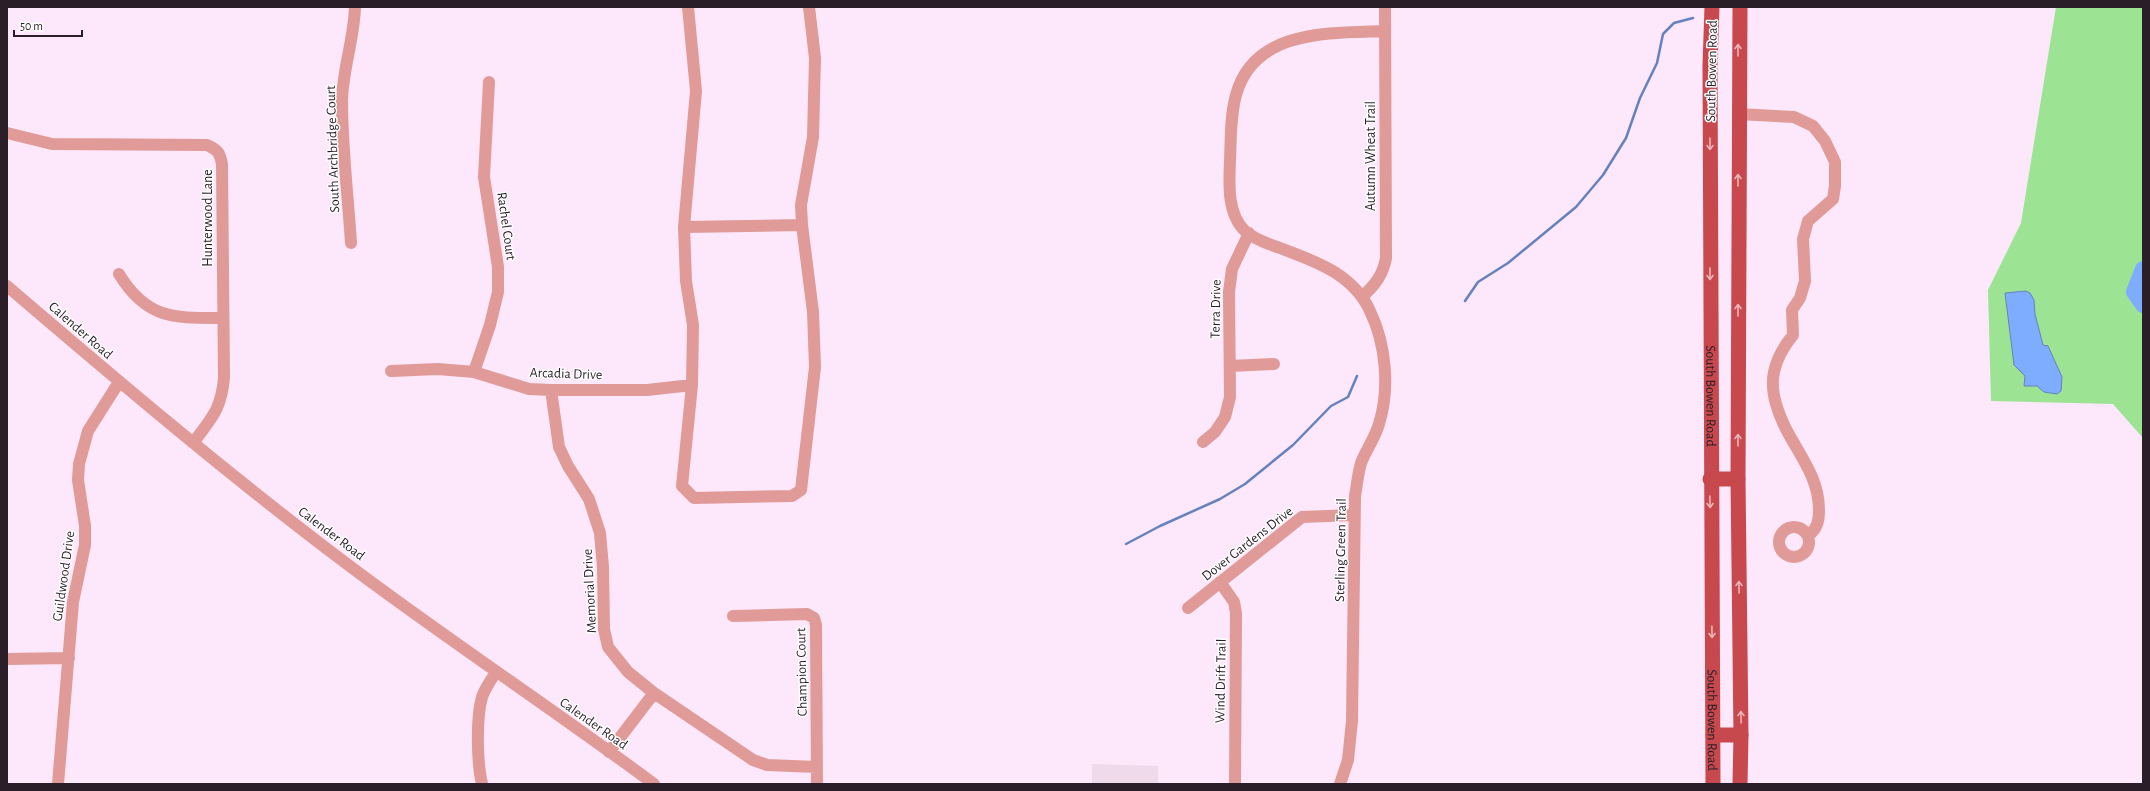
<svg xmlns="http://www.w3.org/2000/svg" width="2150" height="791" font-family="'Alegreya Sans',sans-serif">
	<rect width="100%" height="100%" fill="#fde7fb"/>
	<!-- industrial -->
	<path fill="#eedaeb" d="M1092 764 1158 766V784H1092Z"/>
	<!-- green -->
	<path fill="#9ce394" d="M2056 7H2143V438L2113 404 1991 401 1988 290 2021 223Z"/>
	<!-- water -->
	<path fill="#7eacfe" stroke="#6582be" d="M2026 291 2030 293 2034 300 2035 314 2043 345 2048 346 2062 377 2061 391 2057 394 2044 392 2037 386H2024L2025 376 2014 365 2005 293Z"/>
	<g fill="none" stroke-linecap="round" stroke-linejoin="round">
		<!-- stream -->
		<path stroke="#6582be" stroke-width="2.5" d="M1465 301 1478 282 1508 263 1576 207 1603 175 1626 138 1640 98 1657 63 1663 34 1674 23 1693 18
			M1126 544 1160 526 1220 499 1245 484 1293 445 1331 406 1348 397 1357 376"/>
		<!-- river -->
		<path stroke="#7eacfe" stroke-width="16" d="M2143 269 2134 292 2143 305"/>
		<!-- minor -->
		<path stroke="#e09a97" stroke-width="12" d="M688 7 696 91 684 227 686 281 693 325 692 385 682 486 694 498 792 496 801 490 815 367 813 312 802 225 801 205 813 137 815 58 809 7
			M1738 114 1794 117 1813 126 1825 141 1835 162V186L1833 199 1808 221 1803 239 1805 281 1800 298 1792 310 1793 335C1784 346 1777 358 1774 372 1770 390 1778 413 1786 429 1800 456 1819 478 1819 510 1819 522 1817 529 1808 536
			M7 133 52 144 207 145C218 150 220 153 222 164L224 378C221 410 212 417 194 442
			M684 227 802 225
			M351 243C348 196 342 148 342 100 343 68 354 39 355 7
			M119 274C147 320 175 318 223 318
			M7 286C118 381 230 476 347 564 448 640 553 709 654 784
			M1362 297C1375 285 1383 275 1386 258L1385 7
			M1230 366 1274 364
			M391 371 438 369 474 372 529 389 551 390H647L692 385
			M474 372 490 325 498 292V267L484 177 489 82
			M551 390 559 447 568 466 589 499 600 533 603 567 604 629 608 647 628 672 654 693 753 760 767 765 817 767
			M1203 442 1215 432 1225 417 1230 397 1229 292 1232 269 1249 233
			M1779 542a15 15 0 1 1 30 0a15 15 0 1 1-30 0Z
			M1220 582 1234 602 1236 613 1235 784
			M1188 608 1302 517 1354 515
			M733 616 807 614 814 618 816 625 817 784
			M7 659 69 658
			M609 752 654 693
			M58 784 73 602 85 545V526L78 480 79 464 88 431 119 382
			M482 784C477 763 476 718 482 697 485 688 491 680 496 672
			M1340 784 1348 760 1352 721 1355 496C1357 485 1358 473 1361 463 1366 450 1375 438 1379 424 1390 389 1386 344 1370 311 1353 274 1315 261 1280 248 1268 244 1254 239 1245 231 1227 214 1229 183 1230 161 1231 139 1230 117 1236 95 1254 29 1330 33 1385 31"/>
		<!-- major -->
		<g stroke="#c7484d" stroke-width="15">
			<path id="s1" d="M1712 7 1710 65 1713 784"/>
			<path d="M1710 479H1738"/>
			<path d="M1713 735H1741"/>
			<path d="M1740 784 1741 735 1738 479 1740 7"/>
		</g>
	</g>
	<!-- one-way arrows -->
	<defs><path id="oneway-shaft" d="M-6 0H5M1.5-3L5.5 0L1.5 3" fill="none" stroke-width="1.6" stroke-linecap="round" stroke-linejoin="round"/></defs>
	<g stroke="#e9b6b8">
		<use href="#oneway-shaft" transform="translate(1738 50) rotate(-90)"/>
		<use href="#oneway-shaft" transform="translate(1710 144) rotate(90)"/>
		<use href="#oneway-shaft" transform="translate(1738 180) rotate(-90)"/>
		<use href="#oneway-shaft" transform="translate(1710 274) rotate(90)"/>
		<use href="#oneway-shaft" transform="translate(1738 310) rotate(-90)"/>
		<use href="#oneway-shaft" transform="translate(1738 440) rotate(-90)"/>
		<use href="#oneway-shaft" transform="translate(1710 502) rotate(89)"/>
		<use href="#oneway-shaft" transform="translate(1739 587) rotate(-91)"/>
		<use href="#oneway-shaft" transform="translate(1712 632) rotate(89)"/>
		<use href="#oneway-shaft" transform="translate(1741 717) rotate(-91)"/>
	</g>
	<g text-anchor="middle" stroke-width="3" stroke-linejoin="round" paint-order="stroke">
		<!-- street labels -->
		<g font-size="14" fill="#2a1f29" stroke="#fff">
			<text transform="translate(1711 71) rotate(-89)" y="5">South Bowen Road</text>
			<text transform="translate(332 149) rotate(-92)" y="5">South Archbridge Court</text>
			<text transform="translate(1370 156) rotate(-90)" y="5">Autumn Wheat Trail</text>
			<text transform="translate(207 218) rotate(-90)" y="5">Hunterwood Lane</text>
			<text transform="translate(507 226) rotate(82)" y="5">Rachel Court</text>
			<text transform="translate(1215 309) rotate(-89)" y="5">Terra Drive</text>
			<text transform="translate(81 330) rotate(41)" y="5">Calender Road</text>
			<text transform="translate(566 373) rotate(2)" y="5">Arcadia Drive</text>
			<text dy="5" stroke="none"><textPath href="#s1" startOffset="389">South Bowen Road</textPath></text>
			<text transform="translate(332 533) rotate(37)" y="5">Calender Road</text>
			<text transform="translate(1247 543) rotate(-38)" y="5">Dover Gardens Drive</text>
			<text transform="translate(1340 550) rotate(-89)" y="5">Sterling Green Trail</text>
			<text transform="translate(63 576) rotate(-82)" y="5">Guildwood Drive</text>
			<text transform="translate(589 591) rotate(-93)" y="5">Memorial Drive</text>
			<text transform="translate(801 672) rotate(-91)" y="5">Champion Court</text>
			<text transform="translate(1220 681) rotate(-89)" y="5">Wind Drift Trail</text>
			<text dy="5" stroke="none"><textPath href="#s1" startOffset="713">South Bowen Road</textPath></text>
			<text transform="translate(594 723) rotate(35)" y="5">Calender Road</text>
		</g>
	</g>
	<!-- border -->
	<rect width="2150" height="791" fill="none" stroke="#2a1f29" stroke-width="16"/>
	<!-- scale -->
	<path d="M14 30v6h68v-6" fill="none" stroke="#2a1f29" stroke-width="2"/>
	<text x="20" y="30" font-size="12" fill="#2a1f29" stroke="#ffffff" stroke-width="3" paint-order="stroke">50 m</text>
</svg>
